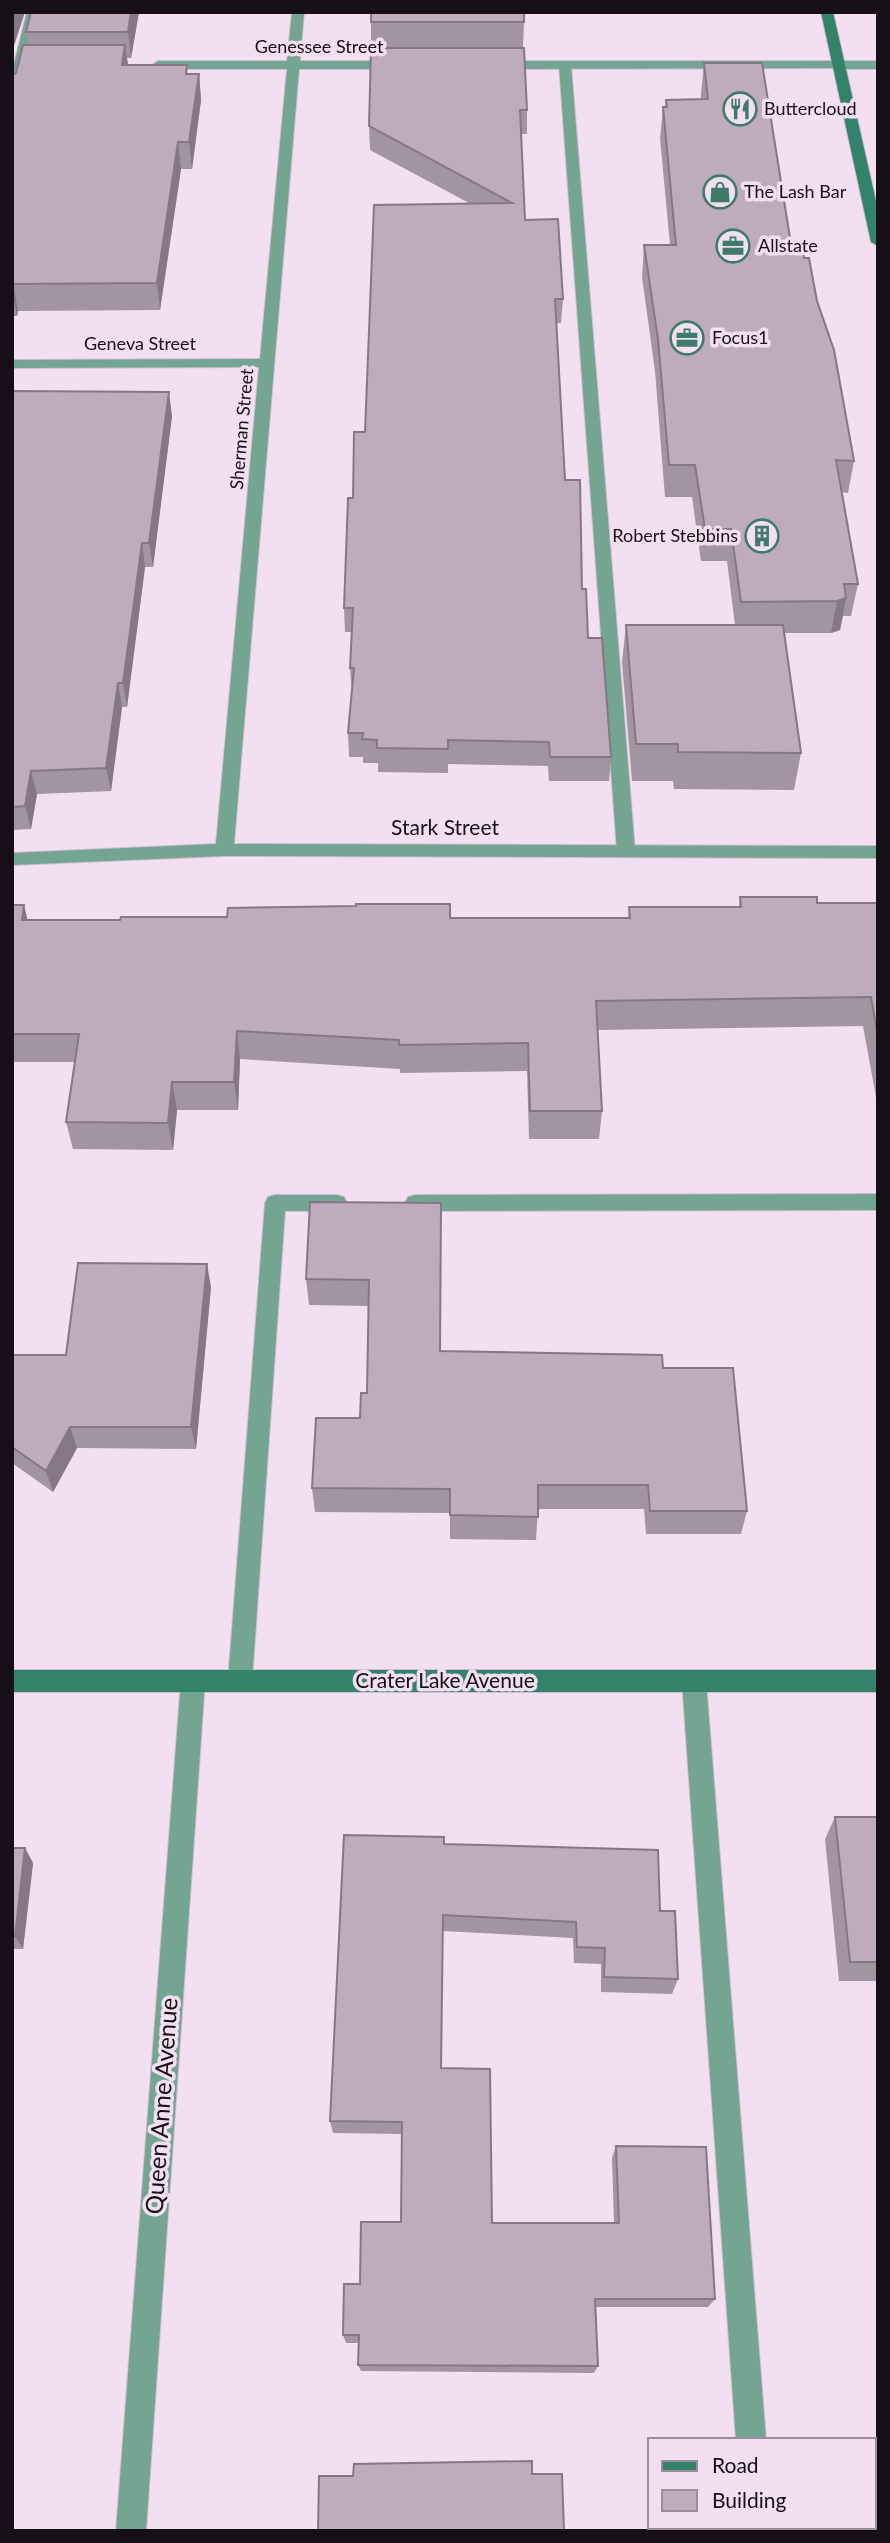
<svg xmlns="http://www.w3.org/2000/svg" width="890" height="2543" font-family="Lato,sans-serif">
	<rect width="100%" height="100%" fill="#f2dff0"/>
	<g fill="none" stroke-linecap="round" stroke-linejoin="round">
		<defs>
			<path id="lane" d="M27 12H39L18 99 12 103V72Z
				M565 61 571 65 635 851 626 857 617 851 559 65Z
				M878 61V69H839L833 65 839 61Z
				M878 1194V1210L415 1211 408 1209 405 1203 408 1197 415 1195Z
				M275 1195H337L344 1197 347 1203 344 1209 337 1211H285L252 1681 248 1689 240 1692 232 1689 228 1681 265 1203 268 1197Z
				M694 1670 702 1673 706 1681 766 2440H736L682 1681 686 1673Z
				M743 2527H773V2531H743Z"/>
			<path id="street" d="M292 12H304L300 61H399L405 65 399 69H299L234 844 878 846V858L224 856 12 865V853L216 844 259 367 12 368V360L260 359 287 69H158L152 65 158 61H287Z
				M839 61 845 65 843 68 497 69 491 65 497 61Z
				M193 1670 201 1673 205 1681 146 2531H116L181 1681 185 1673Z"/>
			<path id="secondary" d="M821 12H833L878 210V246L871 242Z
				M12 1670H878V1692H12Z"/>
		</defs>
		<!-- lane casing -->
		<use href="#lane" stroke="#cfbecd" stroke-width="2"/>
		<!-- street casing -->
		<use href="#street" stroke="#cfbecd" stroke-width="2"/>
		<!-- secondary casing -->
		<use href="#secondary" stroke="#cfbecd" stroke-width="2"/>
		<!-- lane -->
		<use href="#lane" fill="#74a492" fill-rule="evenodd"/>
		<!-- street -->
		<use href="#street" fill="#74a492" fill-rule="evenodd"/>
		<!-- secondary -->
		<use href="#secondary" fill="#33836a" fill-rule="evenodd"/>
	</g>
	<!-- wall -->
	<path fill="#a394a2" d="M31 12H139L131 58H127L128 65 188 74H199L201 100 192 169H181L160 310 18 311 17 316H12V76L16 73 28 45 26 32Z
		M371 22H524L523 48 527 110V134H521L525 220 563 299 561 323H557L565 480 588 638 611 757 609 781H549L548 766 448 764V773L378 772V763H363V757H349L348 733 352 693 350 668 352 632H345L344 608 353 498 365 432 469 203 370 150 369 126 371 48Z
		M704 63 791 244 804 258 817 301 854 461 848 493 841 492 858 584 851 616H843L840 630 831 633H784L801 753 794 790 674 789 673 781H632L622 662 626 625H735L727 561H701L692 497H665L655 371 642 277 644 245H670L660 138 663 107H665L666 100 701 99V94Z
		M12 391 172 416 153 567H145L127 707H122L111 791 37 794 31 829 12 830Z
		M740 897 817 903H878V1108L863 1026 597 1030 602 1111 599 1139H529L527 1071 400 1073V1069L240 1059 238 1110H177L173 1150 73 1149 66 1122 75 1062H12V905L28 920 628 918 629 907H739Z
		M310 1202 440 1351 663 1368 747 1511 741 1534H646L644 1509H538L536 1540 450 1539V1513L315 1512 312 1488 360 1418 367 1393 369 1306 309 1305 306 1279Z
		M211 1287 196 1449 77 1448 53 1492 12 1463V1355H66Z
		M835 1817H878V1981H839L825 1839Z
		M444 1844 660 1911 678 1979 672 1994 601 1992V1964L574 1963 573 1938 443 1931 441 2068 492 2223H614L612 2158 616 2146 715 2299 708 2307H596L598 2366 594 2373 361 2371 358 2365 359 2343H346L343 2335 360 2284 401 2222 402 2134 333 2133 330 2121Z
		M12 1848H25L33 1863 23 1949H12Z"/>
	<!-- shaded-wall -->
	<path fill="#857884" d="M12 12H25L12 52Z
		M131 12H139L131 58 128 32Z
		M125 45 129 72 122 65Z
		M199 74 201 100 192 169 189 142Z
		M178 142 181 169 160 310 157 283Z
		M13 284 18 311 17 316 12 289Z
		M169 392 172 416 153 567 149 543Z
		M142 543 145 567 127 707 123 683Z
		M846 598 840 630 831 633 837 601Z
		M118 683 122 707 111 791 106 768Z
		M31 771 37 794 31 829 25 806Z
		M24 905 31 934 22 920Z
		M237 1031 240 1059 238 1110 234 1082Z
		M172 1082 177 1110 173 1150 168 1123Z
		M207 1264 211 1287 196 1449 191 1427Z
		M70 1427 77 1448 53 1492 46 1471Z
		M25 1848 33 1863 23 1949 15 1936Z"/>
	<!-- building -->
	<path fill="#beacbc" stroke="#857884" stroke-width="2" d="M31 12H131L128 32H26Z
		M371 12H524V22H371Z
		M23 45H125L122 65H187L186 74H199L189 142H178L157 283 13 284 12 288V76L16 73Z
		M371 48H524L527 110H520L525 220 558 219 563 299H555L565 480H580L582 589H586L588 638H602L611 757H550L549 742 448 740V749L377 748V740L362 739 363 733H348L354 668H350L353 608H344L348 498H353L354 432H365L374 205 512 203 369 126Z
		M704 63H762L791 244H802L804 258H809L817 301 834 350 854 461 836 460 858 584H844L846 598 837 601 741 602 731 529H705L695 465H669L658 339 644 245H676L663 107H667L666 100 708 99Z
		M12 391 169 392 149 543H142L123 683H118L106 768 31 771 25 806 12 807Z
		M626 625H783L801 753 678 752V744H636Z
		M740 897H817V903H878V1038L871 997 596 1001 602 1111H530L528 1043 399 1045V1040L237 1031 234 1082H172L168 1123 66 1122 79 1034H12V905H24L22 920H120L121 917H227L228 908 356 906V904H450V918H630L629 907H741Z
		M310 1202 441 1203 440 1351 662 1355 663 1368H733L747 1511H650L648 1485H538V1517L450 1515V1489L312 1488 316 1418H360L361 1393H367L369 1280 306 1279Z
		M78 1263 207 1264 191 1427H70L46 1471 12 1447V1355H66Z
		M835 1817H878V1962H850Z
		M344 1835 444 1837V1844L658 1850 660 1911H675L678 1979 604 1977 605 1948 577 1947 576 1922 443 1915 441 2068 490 2069 492 2223H619L616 2146 706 2147 715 2299H595L598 2366 358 2365 359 2335H343L344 2284H360L361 2222H401L402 2122 330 2121Z
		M12 1848H25L15 1936H12Z
		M532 2461V2474H562L564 2531H318L319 2476H353L354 2464Z"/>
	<!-- icons -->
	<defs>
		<symbol id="restaurant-ring" viewBox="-11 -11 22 22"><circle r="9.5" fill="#f2dff0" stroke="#3f7c67" stroke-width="1.5"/><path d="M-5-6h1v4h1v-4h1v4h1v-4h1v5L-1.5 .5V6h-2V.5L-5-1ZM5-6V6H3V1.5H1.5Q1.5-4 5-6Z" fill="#3f7c67"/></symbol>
		<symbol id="shop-ring" viewBox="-11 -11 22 22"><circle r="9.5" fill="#f2dff0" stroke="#3f7c67" stroke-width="1.5"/><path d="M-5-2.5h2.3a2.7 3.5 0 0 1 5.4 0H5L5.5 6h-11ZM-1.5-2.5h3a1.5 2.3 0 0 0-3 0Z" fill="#3f7c67"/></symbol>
		<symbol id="office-ring" viewBox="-11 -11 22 22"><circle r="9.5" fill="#f2dff0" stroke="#3f7c67" stroke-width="1.5"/><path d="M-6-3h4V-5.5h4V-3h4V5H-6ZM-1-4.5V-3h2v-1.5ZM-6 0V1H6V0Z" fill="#3f7c67"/></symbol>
		<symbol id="building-ring" viewBox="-11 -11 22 22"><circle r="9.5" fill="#f2dff0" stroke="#3f7c67" stroke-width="1.5"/><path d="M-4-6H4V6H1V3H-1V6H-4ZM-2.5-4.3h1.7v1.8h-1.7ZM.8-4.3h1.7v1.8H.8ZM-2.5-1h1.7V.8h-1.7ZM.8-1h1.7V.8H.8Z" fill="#3f7c67"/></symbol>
	</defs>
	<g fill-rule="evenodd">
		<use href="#restaurant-ring" x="721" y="90" width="38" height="38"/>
		<use href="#shop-ring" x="701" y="173" width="38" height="38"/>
		<use href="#office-ring" x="714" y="227" width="38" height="38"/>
		<use href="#office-ring" x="668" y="319" width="38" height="38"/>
		<use href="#building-ring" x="743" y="517" width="38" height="38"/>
	</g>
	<g text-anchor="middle" stroke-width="7" stroke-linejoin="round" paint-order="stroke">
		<!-- far-street labels -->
		<g font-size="18" fill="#161016" stroke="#f2dff0">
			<text x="319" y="53">Genessee Street</text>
			<text x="140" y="350">Geneva Street</text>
			<text transform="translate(242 429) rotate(-85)" y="6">Sherman Street</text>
		</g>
		<!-- far-poi labels -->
		<g font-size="18" fill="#161016" stroke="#f2dff0" text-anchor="start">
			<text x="764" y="115">Buttercloud</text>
			<text x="744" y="198">The Lash Bar</text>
			<text x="758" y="252">Allstate</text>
			<text x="712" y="344">Focus1</text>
			<text x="738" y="542" text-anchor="end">Robert Stebbins</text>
		</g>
		<!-- street labels -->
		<g font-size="21" fill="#161016" stroke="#f2dff0">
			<text x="445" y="835">Stark Street</text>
			<text x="445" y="1688">Crater Lake Avenue</text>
		</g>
		<!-- near-street labels -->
		<g font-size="24" fill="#161016" stroke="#f2dff0">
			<text transform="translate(162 2106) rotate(-86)" y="8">Queen Anne Avenue</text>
		</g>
	</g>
	<!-- border -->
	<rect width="890" height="2543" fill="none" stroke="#161016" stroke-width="28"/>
	<!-- legend -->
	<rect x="648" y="2438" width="228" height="91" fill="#f2dff0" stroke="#9a8c99" stroke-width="2"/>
	<rect x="662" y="2461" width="35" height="10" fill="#33836a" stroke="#9a8c99" stroke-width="2"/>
	<text x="712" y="2473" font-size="21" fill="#161016">Road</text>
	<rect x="662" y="2490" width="35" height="21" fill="#beacbc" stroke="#9a8c99" stroke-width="2"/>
	<text x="712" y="2508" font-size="21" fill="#161016">Building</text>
</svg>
